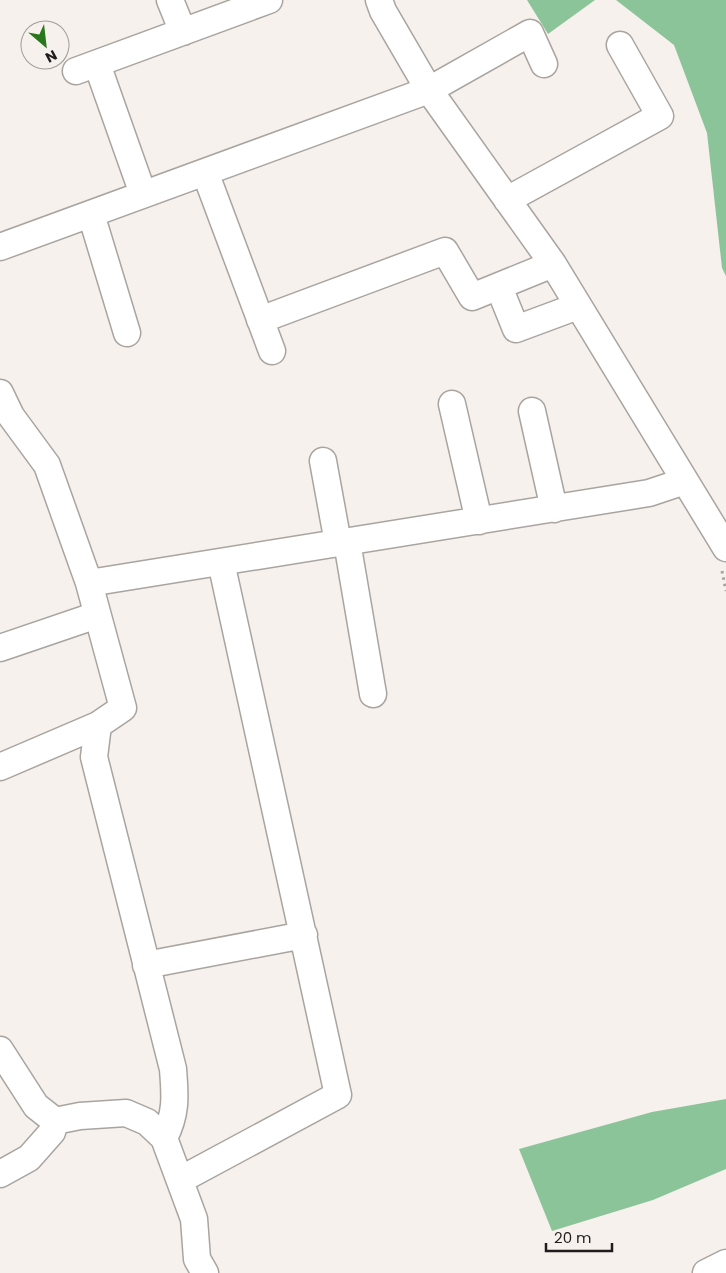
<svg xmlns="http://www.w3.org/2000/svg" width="726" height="1273" font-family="Poppins,sans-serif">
	<rect width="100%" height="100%" fill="#f6f1ec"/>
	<!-- forest -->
	<path fill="#8cc499" d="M527 0H595L548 34Z
		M616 0H726V276L722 268 707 133 674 45Z
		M726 1099V1169L653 1200 552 1231 519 1149 652 1112Z"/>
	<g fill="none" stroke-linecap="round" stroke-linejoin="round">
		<defs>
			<path id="minor" d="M170 0 183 32
				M379 0 383 11 429 90 553 264 726 548
				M97 64 143 194
				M76 71 269 0
				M205 172 272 351
				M507 200 660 116 620 45
				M91 214 127 333
				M0 247 429 90 530 33 544 64
				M499 287 516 329 578 306
				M260 320 445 251 472 297 553 264
				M0 393 11 416 47 465 89 583 123 708 98 725 0 767
				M452 404 479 521
				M532 411 554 509
				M323 461 338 543
				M347 542 373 694
				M89 583 649 493 685 481
				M0 648 97 615
				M98 725 94 757 173 1069C175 1095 177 1113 164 1138
				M146 965 304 935
				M0 1050 36 1106 55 1121 80 1116 126 1113 147 1122 164 1138 194 1219 197 1259 205 1273
				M0 1174 29 1158 52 1132 55 1121
				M180 1180 338 1095 221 562
				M706 1273 726 1263"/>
		</defs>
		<!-- minor casing -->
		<use href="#minor" stroke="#a9a4a0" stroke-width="29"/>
		<!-- path -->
		<path stroke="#a6a29f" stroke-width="3" stroke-dasharray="2.5 4" stroke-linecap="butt" d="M722 571 726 591"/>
		<!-- minor -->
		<use href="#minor" stroke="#fff" stroke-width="26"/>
	</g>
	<!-- north arrow -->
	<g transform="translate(45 45) rotate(152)"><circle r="24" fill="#f6f1ec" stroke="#a09d99"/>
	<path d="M0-4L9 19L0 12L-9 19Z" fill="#29761d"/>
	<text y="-8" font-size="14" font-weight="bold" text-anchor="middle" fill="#201e1d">N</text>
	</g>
	<!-- scale -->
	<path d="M546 1243v8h66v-8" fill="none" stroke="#201e1d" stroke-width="2.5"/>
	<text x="554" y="1243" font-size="15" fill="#201e1d" stroke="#f6f1ec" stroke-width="4" paint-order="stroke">20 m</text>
</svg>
